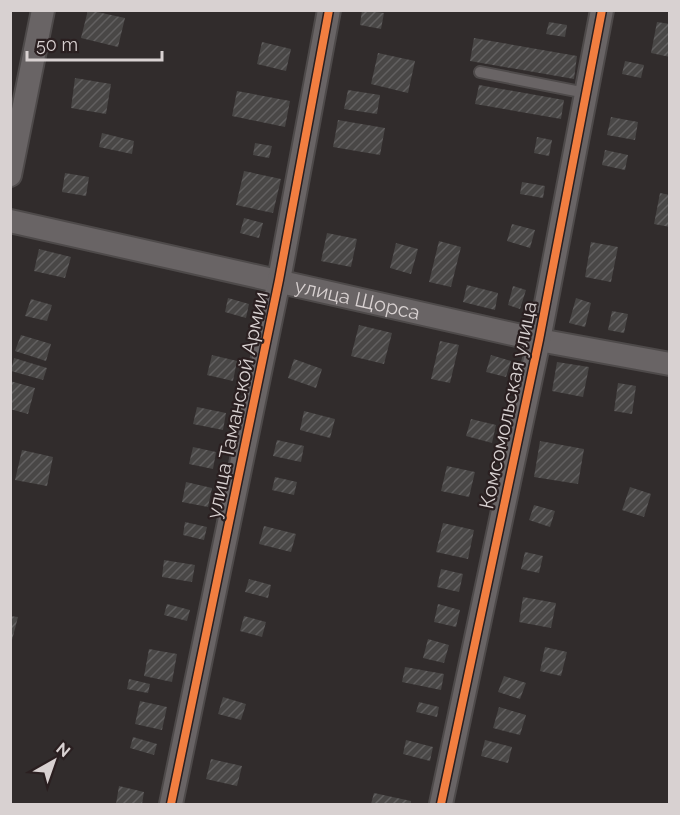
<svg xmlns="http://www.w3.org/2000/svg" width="680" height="815" font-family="Raleway,sans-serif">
	<defs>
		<pattern id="building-hatch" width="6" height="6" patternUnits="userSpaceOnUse" patternTransform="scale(1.5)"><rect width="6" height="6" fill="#494746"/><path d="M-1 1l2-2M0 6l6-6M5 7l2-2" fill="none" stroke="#626060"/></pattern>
	</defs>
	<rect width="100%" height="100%" fill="#312c2c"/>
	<!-- building -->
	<path fill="url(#building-hatch)" d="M88 10 125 18 118 47 81 38Z
		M362 10 384 13 381 29 360 25Z
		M549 22 567 25 565 37 546 34Z
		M657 22 670 24V57L651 53Z
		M474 38 577 56 574 79 470 61Z
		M262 42 291 49 286 71 257 64Z
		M378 53 415 61 408 93 371 84Z
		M625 61 644 65 641 78 622 74Z
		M75 78 111 84 106 114 71 108Z
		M479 85 564 100 561 119 475 104Z
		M348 90 380 95 377 114 344 109Z
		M237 91 290 101 285 127 232 116Z
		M611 117 638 122 635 140 607 135Z
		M338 120 385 128 380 155 333 147Z
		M102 133 134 141 132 154 99 147Z
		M537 137 552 140 549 156 534 153Z
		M255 143 272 146 269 158 253 155Z
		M605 150 628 155 625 170 602 165Z
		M244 171 281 179 273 213 236 205Z
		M65 173 89 177 86 196 62 192Z
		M522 182 545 186 543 198 520 194Z
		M660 193 670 195V227L654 224Z
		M244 218 263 223 259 238 240 233Z
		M512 224 535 230 530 248 507 241Z
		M327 233 357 239 351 267 321 261Z
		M439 241 461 247 451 287 429 282Z
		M591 242 618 247 611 282 585 277Z
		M396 243 418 249 411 274 390 268Z
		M39 249 71 257 65 278 34 271Z
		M467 285 498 293 495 310 463 302Z
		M513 286 526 290 520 309 508 305Z
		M228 298 249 304 246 318 225 312Z
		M576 298 591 303 585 327 569 323Z
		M31 299 52 305 47 321 25 316Z
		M612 311 628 314 624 333 608 330Z
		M359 325 392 333 384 364 351 356Z
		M21 335 51 344 46 361 15 351Z
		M440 341 459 345 450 383 431 379Z
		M212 355 237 361 233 381 207 375Z
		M491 355 511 361 506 377 486 372Z
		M14 358 47 368 43 380 11 371Z
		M294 359 322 369 316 388 288 378Z
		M557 362 589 367 583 397 552 391Z
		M10 381 35 388 28 414 10 409Z
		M618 383 636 386 632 414 614 411Z
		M197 407 226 413 223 430 193 424Z
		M304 411 335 419 330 438 300 430Z
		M471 419 496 425 492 443 466 436Z
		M277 440 304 446 301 462 273 456Z
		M540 441 584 449 578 484 534 477Z
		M193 447 216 452 213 469 189 464Z
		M22 450 53 457 47 486 15 480Z
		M447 466 475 472 469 497 441 491Z
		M275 477 297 482 294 495 272 490Z
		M186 482 212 488 208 507 182 502Z
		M630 487 651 494 644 517 622 510Z
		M534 505 555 511 550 527 529 520Z
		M185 522 207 527 204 540 183 535Z
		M443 523 474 530 468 559 436 552Z
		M264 526 296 534 291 552 259 544Z
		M525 552 543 556 539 573 521 569Z
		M164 560 195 565 192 582 162 577Z
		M441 569 463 574 459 592 437 587Z
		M249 579 271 585 268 598 245 592Z
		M523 597 556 603 551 628 519 622Z
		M167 604 190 610 187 621 164 615Z
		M438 604 460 610 456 627 434 622Z
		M10 616 18 617 11 644H10Z
		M244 616 266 622 262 637 240 631Z
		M428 639 449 645 444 663 423 658Z
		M545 647 567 652 561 676 540 671Z
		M149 649 177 654 172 682 144 676Z
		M405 667 444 674 441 690 402 682Z
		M504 676 526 683 520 699 498 692Z
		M129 679 150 684 148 693 127 689Z
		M223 697 246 704 241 720 218 714Z
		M140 701 167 707 162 730 135 724Z
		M419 702 439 707 437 717 416 712Z
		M499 707 526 715 520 735 493 728Z
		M133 737 157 744 154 755 130 748Z
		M406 740 433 747 430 761 403 754Z
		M485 740 512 747 508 763 481 756Z
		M211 759 242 766 237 786 206 779Z
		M119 786 144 792 142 804H116Z
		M374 793 411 801V804H371Z"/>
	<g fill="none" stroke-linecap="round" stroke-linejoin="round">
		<defs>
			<path id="service" d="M480 72 586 93"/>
			<g id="minor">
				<path d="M10 175 43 10"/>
				<path id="s1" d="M10 221 539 340 670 364"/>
				<path d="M171 804 279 280 329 10"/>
				<path d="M441 804 539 340 602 10"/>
			</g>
		</defs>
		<!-- service casing -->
		<use href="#service" stroke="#4e4a4a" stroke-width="14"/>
		<!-- minor casing -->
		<use href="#minor" stroke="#4e4a4a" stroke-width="26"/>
		<!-- service -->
		<use href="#service" stroke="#696465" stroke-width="10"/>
		<!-- minor -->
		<use href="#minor" stroke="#696465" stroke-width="22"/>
		<defs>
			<path id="cycleway" d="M171 804 279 280 329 10
				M441 804 539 340 602 10"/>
		</defs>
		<!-- cycleway casing -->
		<use href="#cycleway" stroke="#2a1f20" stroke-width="11"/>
		<!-- cycleway -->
		<use href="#cycleway" stroke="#f27e40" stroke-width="8"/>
	</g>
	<g text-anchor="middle" stroke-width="4.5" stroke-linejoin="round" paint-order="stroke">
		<!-- street labels -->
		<g font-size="20" fill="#d8d1d1" stroke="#2a1f20">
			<text dy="7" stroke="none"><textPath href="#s1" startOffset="356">улица Щорса</textPath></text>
			<text transform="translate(237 405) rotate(-78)" y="7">улица Таманской Армии</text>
			<text transform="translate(508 405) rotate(-78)" y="7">Комсомольская улица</text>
		</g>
	</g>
	<!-- border -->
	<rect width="680" height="815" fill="none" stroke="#d8d1d1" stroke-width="24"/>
	<!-- north arrow -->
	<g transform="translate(54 761) rotate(40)" stroke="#2a1f20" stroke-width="4.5" paint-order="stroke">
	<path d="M0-4.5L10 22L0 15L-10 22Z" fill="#d8d1d1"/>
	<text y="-9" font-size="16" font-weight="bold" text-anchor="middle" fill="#d8d1d1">N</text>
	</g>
	<!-- scale -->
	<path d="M27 51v9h135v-9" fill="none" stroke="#d8d1d1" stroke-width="3"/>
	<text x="36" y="51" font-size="18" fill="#d8d1d1" stroke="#2a1f20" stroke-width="4.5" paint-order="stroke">50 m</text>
</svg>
